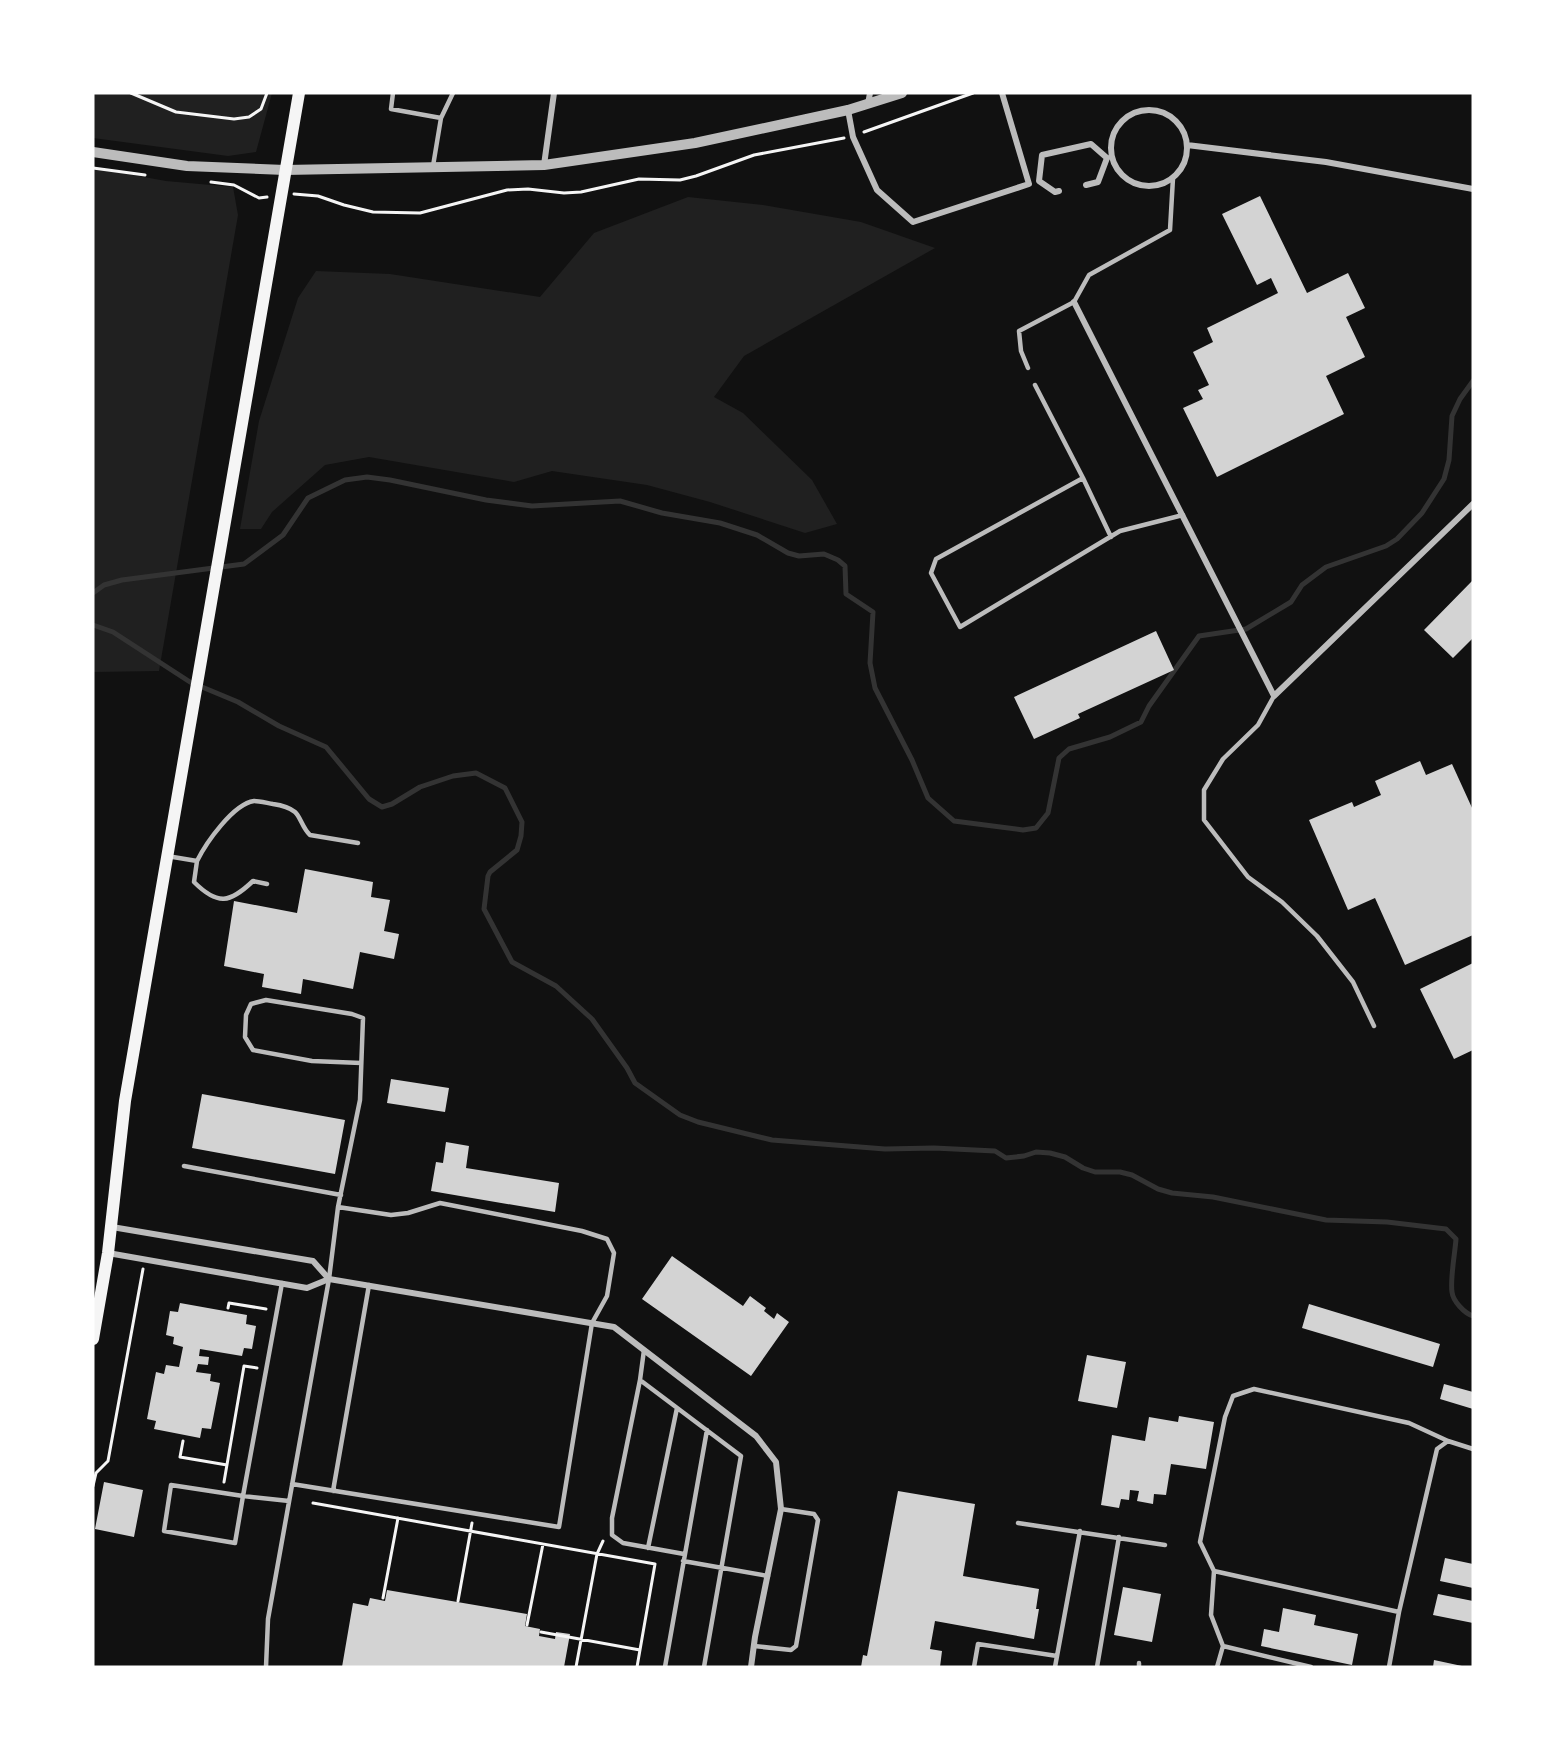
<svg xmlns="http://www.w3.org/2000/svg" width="1566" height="1760" font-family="Figtree,sans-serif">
	<rect width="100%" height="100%" fill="#111"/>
	<!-- green -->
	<path fill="#202020" d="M93 93H272L256 152 228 156 93 138Z
		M93 168 166 181 233 187 238 215 159 671 93 672Z
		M688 197 763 205 861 222 935 248 744 356 714 397 743 413 812 480 837 524 805 533 710 502 647 485 552 471 514 482 369 457 325 465 272 512 261 529H240L259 421 298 298 316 271 390 274 540 297 594 233Z"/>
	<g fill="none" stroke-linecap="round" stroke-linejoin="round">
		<!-- stream -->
		<path stroke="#333" stroke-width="5" d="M93 593 104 585 122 580 244 564 283 535 308 498 345 480 367 477 390 480 486 500 532 506 620 501 662 513 720 523 757 535 788 553 799 556 824 554 838 560 845 566 846 594 873 612 870 663 875 688 912 760 928 798 954 821 1023 830 1036 828 1048 813 1059 758 1069 749 1110 737 1141 722 1149 706 1199 636 1246 629 1291 602 1302 585 1326 567 1386 546 1397 539 1422 513 1444 479 1449 460 1452 416 1460 399 1473 381
			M93 625 113 632 190 682 238 702 279 726 326 747 369 799 382 807 392 804 420 787 453 776 476 773 505 788 522 822 521 836 517 850 490 872 488 876 484 909 512 962 556 986 592 1019 627 1068 635 1083 680 1115 698 1122 772 1140 885 1149 934 1148 995 1151 1006 1158 1024 1156 1036 1152 1050 1153 1065 1157 1083 1168 1095 1172H1120L1132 1175 1158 1189 1172 1193 1213 1197 1326 1220 1387 1222 1446 1229 1456 1239C1455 1253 1450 1279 1452 1292 1453 1301 1464 1313 1473 1316"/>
	</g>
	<!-- building -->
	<path fill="#d3d3d3" d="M1260 196 1307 293 1348 273 1365 308 1346 317 1365 357 1326 376 1344 414 1217 477 1183 408 1203 399 1198 390 1209 385 1193 352 1213 342 1207 328 1278 293 1271 278 1257 285 1222 214Z
		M1473 580V638L1453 658 1424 630Z
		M1156 631 1174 670 1078 714 1080 718 1034 739 1014 697Z
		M1420 761 1426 775 1452 764 1473 810V935L1405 965 1375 898 1348 910 1309 820 1352 802 1354 807 1381 795 1375 781Z
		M305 869 373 882 371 897 390 900 384 931 399 934 394 959 360 952 353 989 303 979 301 994 262 987 264 974 224 966 234 901 297 913Z
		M1473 963V1050L1454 1059 1420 989Z
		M391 1079 449 1088 445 1112 387 1103Z
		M202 1094 345 1120 335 1174 192 1148Z
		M446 1142 469 1146 466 1168 559 1183 555 1212 431 1191 436 1162 443 1163Z
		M672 1256 743 1306 750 1296 766 1308 764 1311 774 1319 777 1313 789 1322 751 1376 642 1299Z
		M180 1303 247 1315 246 1324 256 1326 252 1349 244 1348 242 1356 200 1349 199 1356 209 1357 208 1365 198 1364 196 1372 211 1374 210 1381 220 1383 211 1429 202 1428 200 1438 154 1429 156 1421 147 1419 156 1372 164 1374 166 1365 179 1367 183 1347 173 1344 174 1337 166 1335 170 1311 178 1312Z
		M1309 1304 1440 1344 1433 1367 1302 1328Z
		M1087 1355 1126 1362 1117 1408 1078 1401Z
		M1444 1384 1473 1392V1409L1440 1399Z
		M1179 1416 1214 1422 1206 1469 1171 1464 1166 1495 1154 1494 1153 1504 1137 1501 1139 1491 1130 1490 1129 1500 1121 1499 1119 1508 1101 1505 1112 1435 1145 1441 1149 1417 1178 1422Z
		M104 1482 143 1490 134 1537 95 1529Z
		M898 1491 975 1504 963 1576 1039 1589 1036 1609H1039L1034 1639 935 1621 930 1649 942 1651 940 1667H861L863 1655 867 1656Z
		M1445 1558 1473 1564V1588L1440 1581Z
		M1123 1587 1161 1594 1152 1642 1114 1635Z
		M387 1590 527 1614 525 1626 540 1629 539 1636 555 1639 556 1632 570 1634 564 1667H342L353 1603 368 1606 370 1598 385 1601Z
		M1438 1594 1473 1601V1623L1433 1615Z
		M1283 1608 1316 1615 1314 1625 1358 1634 1352 1665 1261 1646 1264 1629 1279 1632Z
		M1434 1660 1462 1666V1667H1433Z"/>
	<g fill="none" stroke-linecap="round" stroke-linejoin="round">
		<!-- path -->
		<path stroke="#f5f5f5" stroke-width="3" d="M131 93 176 112 234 119 249 117 261 109 267 93
			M864 132 973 93
			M93 168 145 175
			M211 182 234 185 259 198 267 197
			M294 194 318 196 344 205 373 212 420 213 507 190 528 189 564 193 581 192 639 179 680 180 696 176 754 155 844 138
			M228 1308 229 1303 266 1309
			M183 1441 180 1457 227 1465
			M224 1482 244 1366 257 1368
			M93 1486 96 1473 108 1461 143 1269
			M313 1503 655 1564 637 1667
			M383 1598 398 1518
			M458 1601 472 1523
			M527 1625 543 1544
			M541 1632 640 1650
			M576 1667 597 1554 603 1541"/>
		<!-- service -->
		<path stroke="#bcbcbc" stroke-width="4.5" d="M393 93 391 109 441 118
			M433 166 441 118 453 93
			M1028 368 1021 351 1019 331 1074 302 1089 275 1170 230 1173 178
			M1035 385 1083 478
			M1111 537 1083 478 936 559 931 573 960 627 1120 531 1183 515
			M1274 696 1258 725 1223 759 1204 790V820L1248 877 1282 902 1317 936 1353 982 1374 1026
			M167 856 197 861C206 843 233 804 254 801 259 801 267 803 273 804 280 805 289 807 295 812 300 816 303 829 310 835L358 843
			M197 861 194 882C218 906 230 903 253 881L267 884
			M184 1166 341 1195
			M282 1283 243 1496 289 1501
			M644 1350 640 1380 741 1456 704 1667
			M640 1380 612 1518V1535L623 1543 684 1554
			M292 1484 559 1527 592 1323 607 1296 614 1253 607 1239 582 1231 440 1203 408 1213 391 1215 338 1207
			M171 1485 243 1496 235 1543 164 1531Z
			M333 1491 369 1285
			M1018 1523 1165 1545
			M648 1548 677 1408
			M683 1561 768 1576
			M1214 1571 1399 1612
			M754 1646 791 1650 796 1646 818 1520 814 1514 781 1509
			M1223 1646 1211 1615 1214 1571 1200 1542 1225 1417 1233 1396 1254 1389 1409 1423 1448 1441
			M266 1667 268 1619 329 1279 338 1207 360 1100 363 1018 352 1014 266 1000 251 1004 246 1015 245 1037 253 1050 312 1061 361 1063
			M665 1667 707 1430
			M974 1667 978 1644 1057 1656
			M1055 1667 1080 1531
			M1097 1667 1119 1537
			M1139 1667V1663
			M1217 1667 1223 1646 1311 1667
			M1389 1667 1399 1612 1437 1449 1448 1441 1473 1449"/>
		<!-- minor -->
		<path stroke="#bcbcbc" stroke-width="6" d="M868 104 870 93
			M1111 148a38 38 0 1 1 76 0a38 38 0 1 1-76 0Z
			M848 110 853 137 877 190 913 222 1029 184 1002 93
			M1187 145 1326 162 1473 189
			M544 165 554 93
			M1059 191 1055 192 1039 181 1042 155 1091 144 1107 158 1098 182 1086 185
			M1074 302 1274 696 1473 504
			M112 1227 313 1261 329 1279
			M108 1253 307 1288 329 1279 614 1327 756 1436 776 1462 781 1509 755 1637 751 1667"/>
		<!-- tertiary -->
		<path stroke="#bcbcbc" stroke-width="10" d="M93 152 187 166 285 170 544 165 695 143 848 110 902 93"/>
		<!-- secondary -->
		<path stroke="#f5f5f5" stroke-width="12" d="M93 1339 108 1253 125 1101 299 93"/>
	</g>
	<!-- border -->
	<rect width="1566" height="1760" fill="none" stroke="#ffffff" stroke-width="189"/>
</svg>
